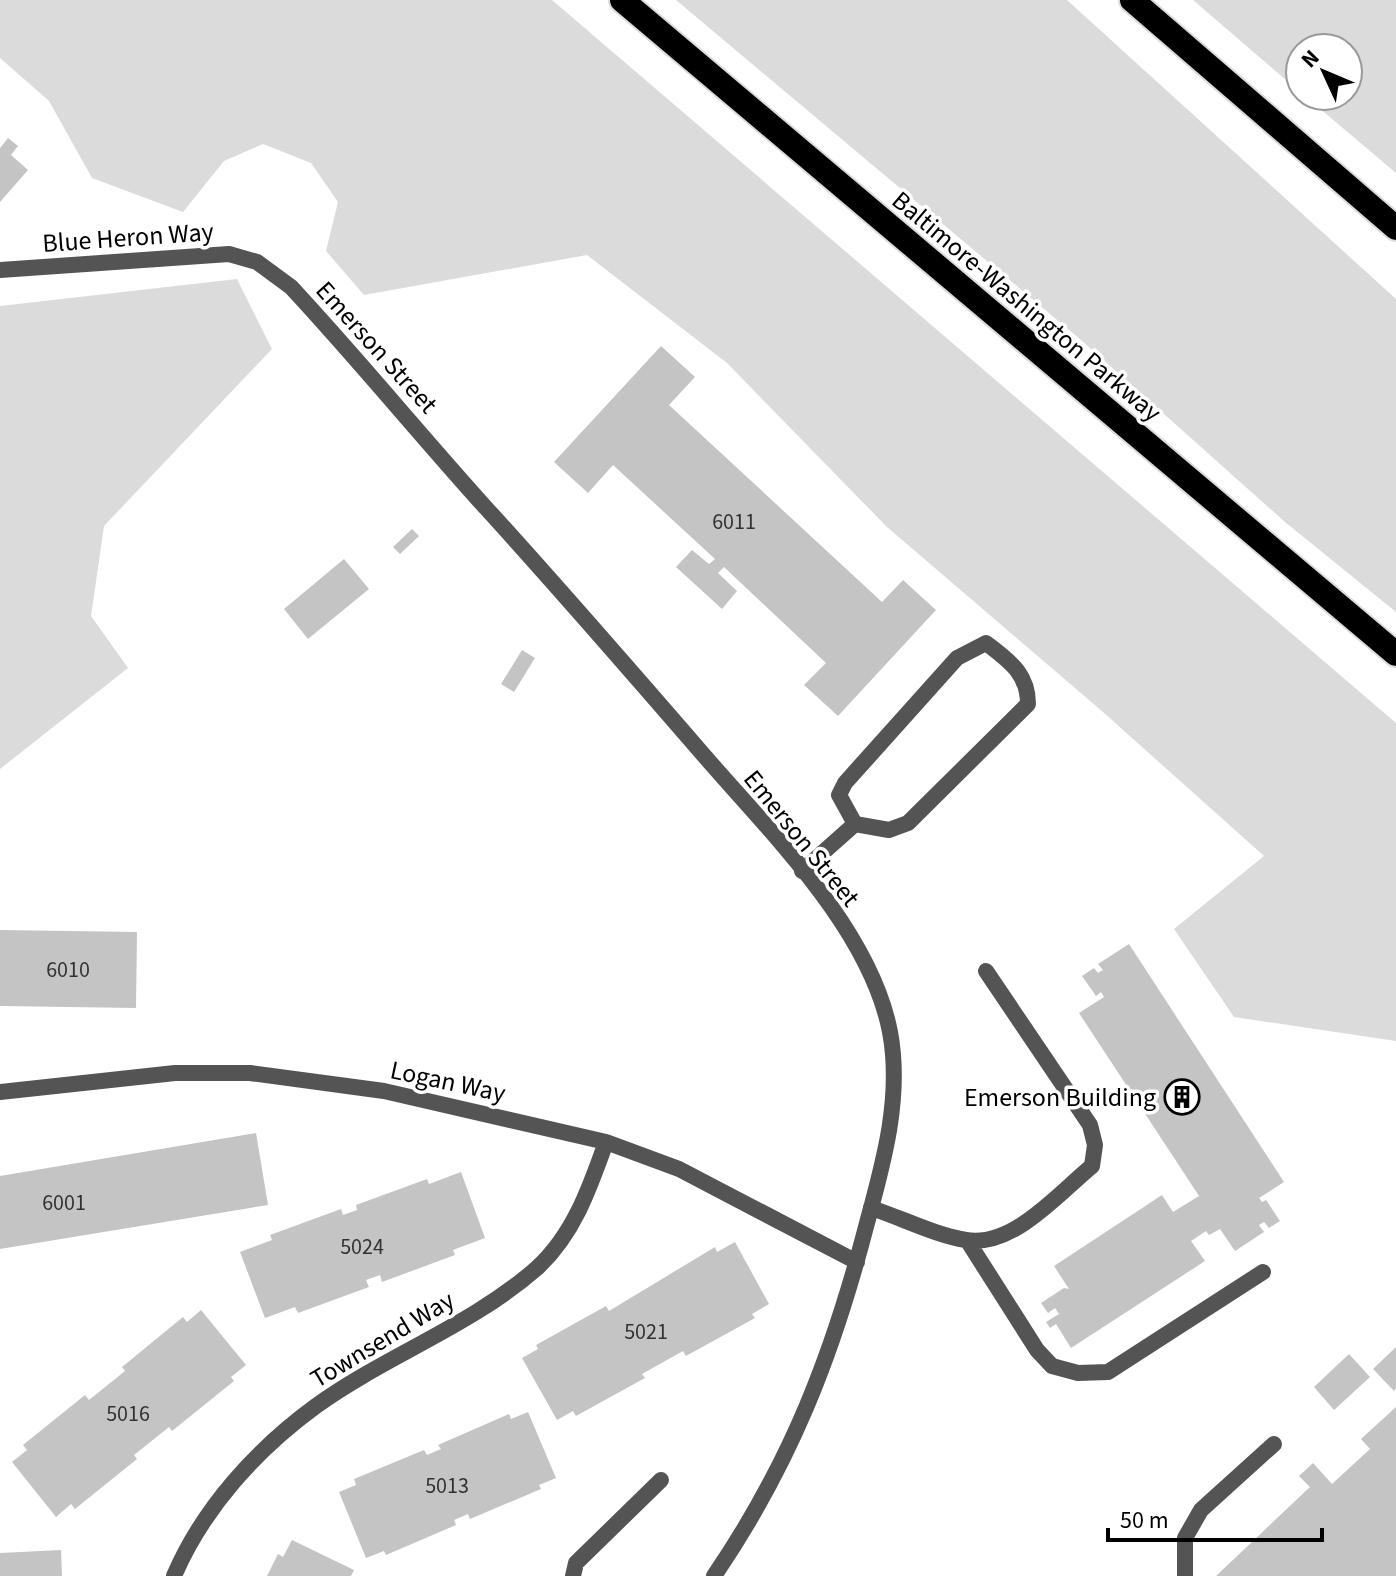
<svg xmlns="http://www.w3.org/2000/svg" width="1396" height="1576" font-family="'Source Sans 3',sans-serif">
	<rect width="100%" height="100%" fill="#fff"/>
	<!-- green -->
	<path fill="#dbdbdb" d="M0 0H552L1396 723V1041L1234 1017 1174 929 1264 856 1103 712 887 527 727 363 587 255 364 295 326 251 338 202 311 163 263 144 224 161 183 212 92 178 49 101 0 58Z
		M676 0H1067L1396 299V612L1285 522 1081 340Z
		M1193 0H1396V173L1305 96H1348V48H1300V92Z
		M237 279 272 349 104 526 91 616 128 668 0 769V306Z"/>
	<!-- building -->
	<path fill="#c4c4c4" d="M8 138 18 146 11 155 28 170 0 202V148Z
		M661 346 695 377 669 405 882 602 903 580 936 610 838 716 804 685 826 663 724 567 718 573 737 591 722 609 676 567 692 550 709 564 715 559 613 465 588 493 554 462Z
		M412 529 419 536 400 554 393 547Z
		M344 559 369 589 308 639 284 609Z
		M522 650 535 658 514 692 501 684Z
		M0 930 137 932 136 1008 0 1006Z
		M1129 944 1284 1182 1259 1198 1262 1202 1266 1200 1280 1221 1269 1228 1264 1222 1259 1225 1264 1232 1235 1251 1220 1229 1209 1235 1206 1231 1191 1241 1205 1261 1071 1348 1056 1324 1050 1328 1046 1322 1059 1314 1055 1308 1048 1313 1041 1303 1064 1288 1069 1289 1054 1266 1162 1195 1173 1212 1199 1196 1079 1013 1104 997 1101 992 1096 996 1082 976 1094 968 1098 973 1103 970 1098 964Z
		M256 1133 268 1205 0 1249V1176Z
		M461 1172 485 1238 453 1250 455 1255 382 1282 380 1275 366 1280 369 1287 298 1313 295 1307 265 1318 240 1252 272 1240 270 1235 341 1209 343 1215 357 1210 356 1205 427 1179 429 1184Z
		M735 1242 769 1304 752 1314 755 1318 686 1356 683 1351 642 1374 645 1378 576 1416 573 1411 557 1420 522 1358 538 1349 536 1345 606 1306 609 1311 715 1247 717 1252Z
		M201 1310 246 1365 231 1377 234 1381 172 1431 169 1427 134 1455 137 1459 75 1509 71 1504 56 1517 12 1462 27 1450 23 1445 85 1395 89 1400 125 1371 122 1367 183 1317 187 1322Z
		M1396 1347V1388L1394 1391 1373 1369Z
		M1349 1354 1370 1377 1334 1410 1314 1387Z
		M1396 1407V1576H1216L1310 1487 1299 1476 1313 1463 1332 1484 1370 1449 1361 1439Z
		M528 1412 556 1478 539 1485 541 1489 470 1519 468 1514 454 1520 456 1525 386 1555 384 1551 366 1558 339 1492 356 1485 354 1479 424 1450 427 1455 441 1449 438 1445 509 1414 511 1419Z
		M292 1540 354 1570 351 1576H267L278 1554 283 1557Z
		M61 1550 62 1576H0V1553Z"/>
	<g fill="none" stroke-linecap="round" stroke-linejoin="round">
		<defs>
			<path id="motorway" d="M622 0 1396 654
				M1132 0 1396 228"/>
		</defs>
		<!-- motorway casing -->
		<use href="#motorway" stroke="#dbdbdb" stroke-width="28"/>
		<!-- service -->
		<path stroke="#545454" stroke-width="16" d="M802 871 855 824 889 830 908 823 1028 704C1028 673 1009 661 986 643L957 658 845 783 839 795 855 824
			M871 1208C902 1218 935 1235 966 1240 1013 1248 1059 1193 1092 1166L1095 1145 1090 1125 986 971
			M967 1240 1037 1350 1052 1366 1078 1373 1108 1372 1263 1272
			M573 1576 576 1563 661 1480
			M1185 1576V1538L1201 1510 1274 1444"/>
		<!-- minor -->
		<path stroke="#545454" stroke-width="16" d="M0 270 229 254 257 262 291 287C358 359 420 435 486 508 559 588 630 670 701 752 768 830 870 928 890 1032 902 1096 884 1161 867 1223 833 1354 791 1463 714 1576
			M0 1092 175 1073H250L384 1091 606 1142 679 1169 857 1262
			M174 1576C203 1508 257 1449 316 1406 387 1355 471 1326 537 1268 574 1234 590 1187 606 1142"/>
		<!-- motorway -->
		<use href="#motorway" stroke="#000" stroke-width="24"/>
	</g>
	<!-- icons -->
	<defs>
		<symbol id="building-ring" viewBox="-11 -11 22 22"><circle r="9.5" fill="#fff" stroke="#000" stroke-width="1.5"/><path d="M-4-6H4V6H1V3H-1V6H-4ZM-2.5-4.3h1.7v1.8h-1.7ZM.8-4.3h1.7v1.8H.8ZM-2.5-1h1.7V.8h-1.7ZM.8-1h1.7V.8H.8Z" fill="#000"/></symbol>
	</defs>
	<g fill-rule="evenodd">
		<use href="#building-ring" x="1162" y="1077" width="40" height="40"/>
	</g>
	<g text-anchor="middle" stroke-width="7" stroke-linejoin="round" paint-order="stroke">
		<!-- number labels -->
		<g font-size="22" fill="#313131">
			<text x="734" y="529">6011</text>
			<text x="68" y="977">6010</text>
			<text x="64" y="1210">6001</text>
			<text x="362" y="1254">5024</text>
			<text x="646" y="1339">5021</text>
			<text x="128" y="1421">5016</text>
			<text x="447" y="1493">5013</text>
		</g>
		<!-- street labels -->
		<g font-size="26" fill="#000" stroke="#fff">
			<text transform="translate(128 237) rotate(-4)" y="9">Blue Heron Way</text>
			<text transform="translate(1027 306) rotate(40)" y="9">Baltimore-Washington Parkway</text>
			<text transform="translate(377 347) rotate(48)" y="9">Emerson Street</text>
			<text transform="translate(802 838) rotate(51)" y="9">Emerson Street</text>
			<text transform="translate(448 1081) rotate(12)" y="9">Logan Way</text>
			<text transform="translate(382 1339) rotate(-31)" y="9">Townsend Way</text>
		</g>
		<!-- poi labels -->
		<g font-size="26" fill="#000" stroke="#fff" text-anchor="end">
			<text x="1156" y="1106">Emerson Building</text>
		</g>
	</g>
	<!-- north arrow -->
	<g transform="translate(1324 72) rotate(314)"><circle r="38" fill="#ffffff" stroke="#999999" stroke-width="2"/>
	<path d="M0-6L14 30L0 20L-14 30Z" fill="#000000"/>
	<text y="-12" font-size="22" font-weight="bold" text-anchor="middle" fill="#000000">N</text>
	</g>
	<!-- scale -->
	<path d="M1108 1528v12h214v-12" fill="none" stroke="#000000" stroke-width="4"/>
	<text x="1120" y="1528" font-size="24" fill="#000000" stroke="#ffffff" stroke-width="6" paint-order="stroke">50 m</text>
</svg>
